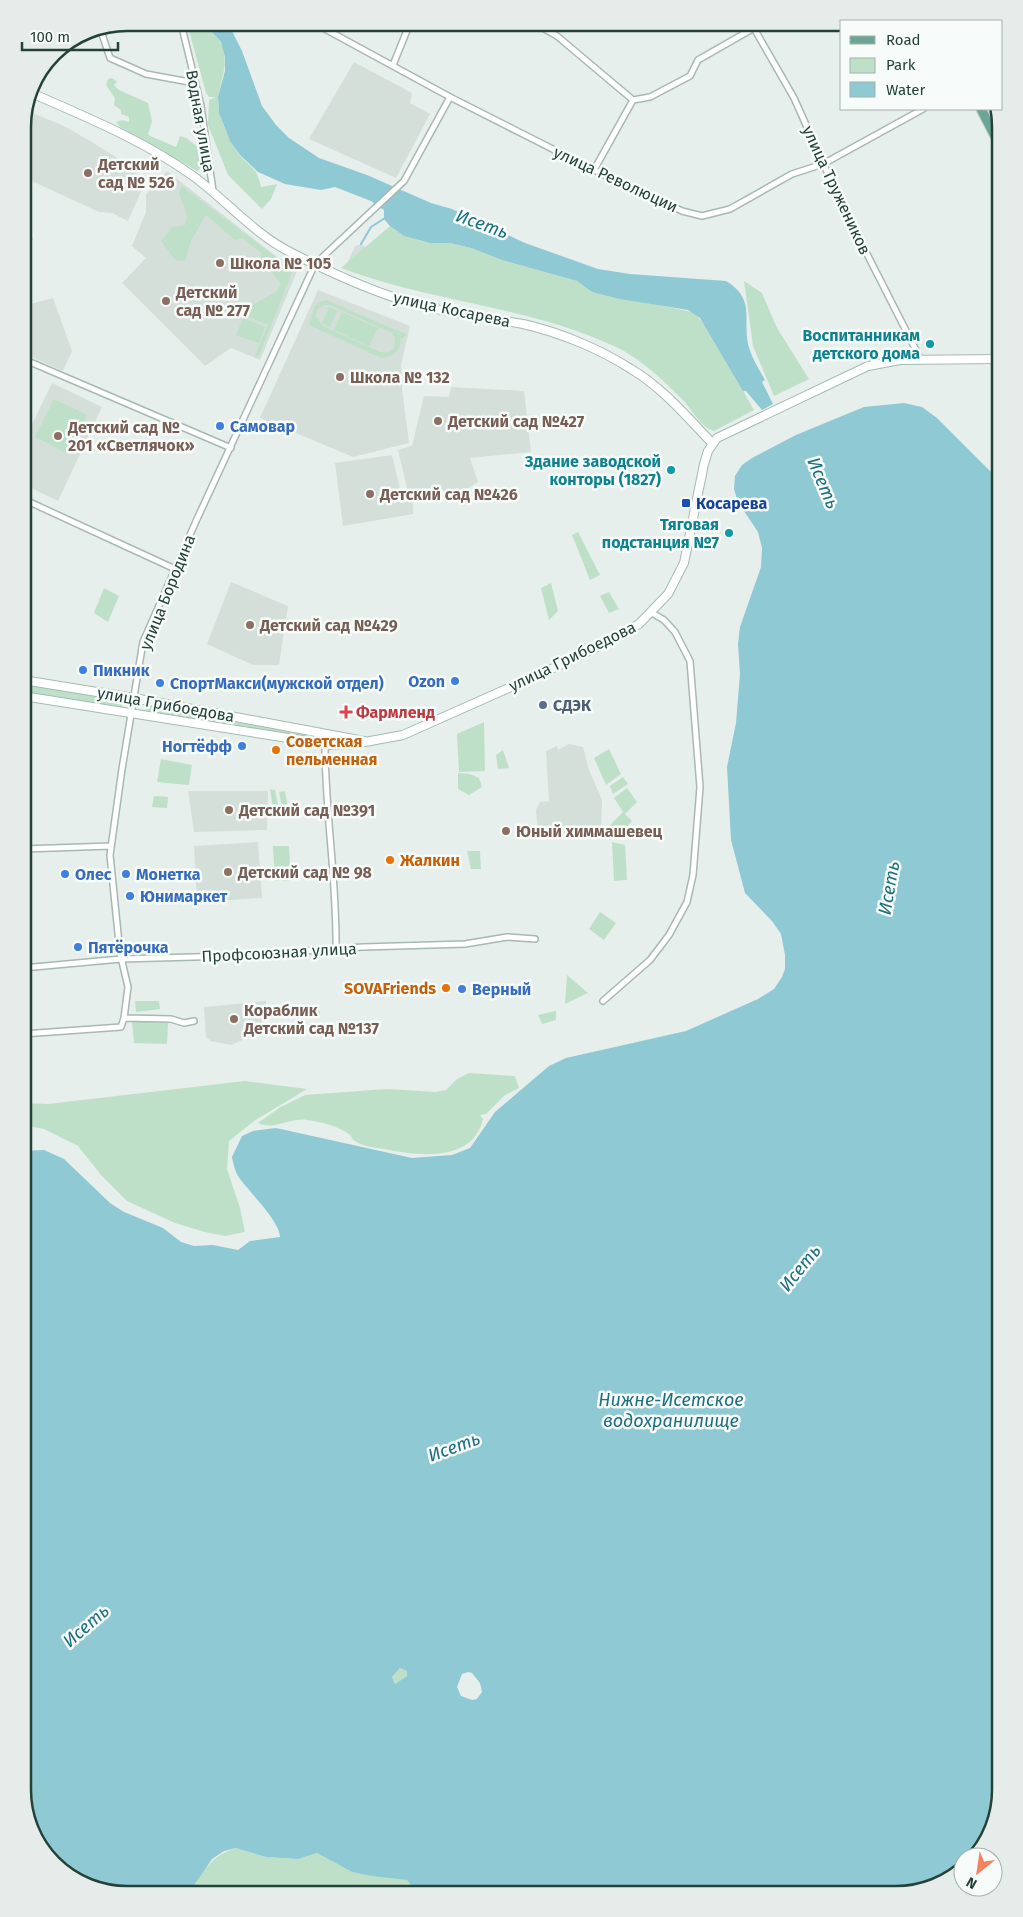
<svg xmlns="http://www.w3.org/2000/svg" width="1023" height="1917" font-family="'Fira Sans',sans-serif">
	<rect width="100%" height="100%" fill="#e6efeb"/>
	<!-- built -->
	<path fill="#d4dfda" d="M354 62 412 93 410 103 430 114 396 178 309 139Z
		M25 110 62 125 92 142 122 161 140 176 143 187 128 221 112 213 99 212 23 177V121Z
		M167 171 277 257 298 269 260 360 231 348 205 366 122 283 146 258 132 246 146 212V194Z
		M361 244 379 256 346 266 355 246Z
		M318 290 410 326 401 365 402 388 409 443 353 457 260 418Z
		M53 298 72 351 63 371 23 353V306Z
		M52 383 102 407 58 501 23 484V443Z
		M451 387 524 391 531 452 470 458 478 482 465 490 408 492 398 450 412 446 424 396 449 397Z
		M392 455 402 497 413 498V514L343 526 335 463Z
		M231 582 288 606 279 665H253L207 644Z
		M569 744 583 747 589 770 602 800 601 834 568 836 553 831H538L536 810 540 802 549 801 546 751 557 746 558 750Z
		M188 791H268L267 830 194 832Z
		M258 842 262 898 197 902 194 846Z
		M266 1001 263 1031 231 1045 211 1041 206 1037 204 1007Z"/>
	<!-- green -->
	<path fill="#bfe0c8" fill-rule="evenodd" d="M187 23H204C209 30 217 36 221 43 233 68 212 91 220 115 224 128 230 141 238 153 250 169 256 164 261 187L277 184 271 199 262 209 228 175 208 125 209 100 216 97H209L206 93Z
		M112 78 117 82 114 85 119 90 148 103 152 121 148 135 176 147 180 136 186 138 202 150 203 166 197 171 120 127 116 122 122 120 129 122V117L121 114V110L114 105 115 98 106 85 108 79Z
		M182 186 293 270 260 354 257 357 255 355 268 324 245 316 244 309 276 292 281 284 261 260V253L242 238 235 240 206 215 191 241 185 261 175 260 161 241 172 227 185 225 187 216 179 193Z
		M390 226 404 236 430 243H450L471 248 502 260 577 281 592 292 693 312C712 328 740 386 754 410L714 431C699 426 693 411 683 400 664 381 639 357 614 346 528 306 430 302 341 268Z
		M23 231 31 235 33 239 23 258Z
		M744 281 762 293 777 328 809 379 774 396 753 346Z
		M326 300 406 334 403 339 400 338C403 350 393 357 381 358L309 325C313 315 311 303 326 300ZM324 305H330L392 333 395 338 394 348 387 353 380 352 323 326 316 316 318 309Z
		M329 307 337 311 330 327 322 323Z
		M342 312 378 328 369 346 334 330Z
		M243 318 265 327 259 343 236 335Z
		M54 399 87 415 68 454 35 437Z
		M578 532 600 575 590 580 572 535Z
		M551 583 558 611 549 620 541 588Z
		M104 588 119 596 108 622 94 613Z
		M609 592 619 609 609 613 600 596Z
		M23 682 123 698 122 708 23 693Z
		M146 703 310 732 309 738 145 713Z
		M484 722 485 771 459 772 457 734Z
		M609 749 621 774 606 785 594 758Z
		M503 750 509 768 498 769 496 755Z
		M161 759 192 765 189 785 157 782Z
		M458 773 470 774 479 778 482 787 469 795 458 789Z
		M623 777 628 784 613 794 610 786Z
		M627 788 637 802 625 814 632 821 619 836 609 826 623 812 614 798Z
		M270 789 275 790 279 809 273 810Z
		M285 791 289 813H283L279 792Z
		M154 796 168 797 167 808 152 807Z
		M612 842 625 845 627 880 614 881Z
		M273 846H289L291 881H275Z
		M467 851H480L481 869H471Z
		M600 912 616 923 604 940 589 929Z
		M567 975 588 993 565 1004Z
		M135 1001H159L160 1009 136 1012Z
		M302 1010H319L320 1015 302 1016Z
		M556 1011V1020L542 1024 538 1015Z
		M132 1021 168 1023 167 1044 134 1043Z
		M469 1073 515 1076 519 1088 505 1095 486 1114 480 1115 483 1119C473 1163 418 1156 384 1149 376 1148 361 1146 355 1141 352 1140 352 1137 350 1135 339 1126 321 1122 307 1120 290 1117 274 1131 258 1123L279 1108 305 1095 387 1089 436 1092 446 1090 457 1079Z
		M245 1081 307 1089 254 1121 229 1141 227 1169 240 1208 245 1232 225 1236 205 1232 175 1223 127 1201 101 1175 78 1146 44 1129 23 1125V1103L48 1104Z
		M400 1668 407 1671V1676L395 1684 392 1677Z
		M236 1848 266 1857 298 1859 317 1853 352 1872 407 1880 417 1894H188C201 1874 211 1855 236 1848Z"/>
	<!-- water -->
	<path fill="#8ec9d4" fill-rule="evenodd" d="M204 23H228L242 51 262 106 276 125 289 138 319 158 367 175 431 203 452 209 525 243 598 269 630 274 726 281C755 299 743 316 748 344 751 357 759 369 765 380L762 382 773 404 762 410 746 391H743L700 318 688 310 620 299 592 292 577 281 502 260 471 248 450 243H430L404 236 390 226 384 219V210L371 201 335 187 321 190 285 184 258 172 240 155 230 141 219 113 218 97 225 71V57L221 42Z
		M904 403 922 407 937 418 1000 481V1790L983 1848 972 1857H963V1864L936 1886 896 1894H417L407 1880 372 1876 352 1872 317 1853 298 1859 266 1857 236 1848 224 1851 212 1859 188 1894H121L69 1877 31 1830 23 1790V1151L44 1150 64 1159 110 1203 124 1212 163 1228 181 1242 194 1246 213 1245 238 1250 250 1241 280 1237C280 1221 248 1191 238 1176 235 1171 233 1163 232 1157L242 1136 253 1131 276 1128 412 1158 452 1155 470 1148 495 1112 549 1066 566 1058 686 1031 758 999 774 989 782 977 785 969V955L781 934 772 921 745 893 731 840 727 767 736 723 740 674 738 644 740 627 761 567 762 548 758 532 738 502 734 489 735 476 742 465 752 458 796 435 864 407ZM400 1668 407 1671V1676L395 1684 392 1677ZM468 1672 472 1673 480 1683 482 1692 477 1699 472 1700 461 1696 457 1687 462 1674Z"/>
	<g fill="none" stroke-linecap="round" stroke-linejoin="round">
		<!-- stream -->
		<path stroke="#8ec9d4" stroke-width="2" d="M361 244 371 227 385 218"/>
		<defs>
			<path id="street" d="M181 23 201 106 213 191
				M314 23 450 97 594 170 682 211 702 216 730 209 792 174 823 164 923 109
				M534 23 557 36 633 100 650 97 690 76 698 60 754 28
				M751 23 794 98 841 203 921 360
				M100 28 110 58 146 74 195 83
				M393 65 410 23
				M594 170 633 100
				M23 359 231 448
				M23 499 175 569
				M325 744C325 813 337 880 336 949
				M23 849 111 846
				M23 968 121 959 229 956 363 947 465 944 507 937 535 939
				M603 1001 650 960 669 935 687 902 693 875 700 787 690 661 675 632 664 620 652 613
				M124 1018 128 987 120 953 110 855 122 769 143 642 197 519 315 264 404 181 450 97
				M23 1034 121 1027 124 1018 171 1019 184 1023 194 1021"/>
			<path id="secondary" d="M29 92C86 117 143 140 193 176 226 200 255 235 292 253 333 274 377 294 422 306 455 314 489 318 523 324 559 332 600 349 631 369 663 388 687 417 712 443
				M23 680 134 698 364 741
				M23 696 332 745 354 744 403 735 558 666 619 636 639 624 668 594 684 563 704 464 708 451 717 438 868 366 900 360 1000 359"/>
			<path id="primary" d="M981 109 1000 146"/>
		</defs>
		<!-- street casing -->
		<use href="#street" stroke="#a8b8b2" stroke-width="8"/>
		<!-- secondary casing -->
		<use href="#secondary" stroke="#a4bbb3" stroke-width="10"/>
		<!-- primary casing -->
		<use href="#primary" stroke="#c2cac8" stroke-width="11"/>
		<!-- street -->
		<use href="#street" stroke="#fff" stroke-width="5"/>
		<!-- secondary -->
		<use href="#secondary" stroke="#fff" stroke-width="8"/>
		<!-- primary -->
		<use href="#primary" stroke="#6aa596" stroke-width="9"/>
	</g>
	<!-- markers -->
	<g fill="#8d6e63" stroke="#f7fbf9" stroke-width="2">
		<circle cx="88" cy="173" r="5"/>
		<circle cx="220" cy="263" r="5"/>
		<circle cx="166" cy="301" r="5"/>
		<circle cx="340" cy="377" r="5"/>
		<circle cx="438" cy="421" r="5"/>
		<circle cx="58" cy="436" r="5"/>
		<circle cx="370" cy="494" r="5"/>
		<circle cx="250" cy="625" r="5"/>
		<circle cx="229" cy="810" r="5"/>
		<circle cx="506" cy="831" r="5"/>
		<circle cx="228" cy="872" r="5"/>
		<circle cx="234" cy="1019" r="5"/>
	</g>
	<g fill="#0f9aa8" stroke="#f7fbf9" stroke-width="2">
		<circle cx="930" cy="344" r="5"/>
		<circle cx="671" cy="470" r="5"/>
		<circle cx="729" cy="533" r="5"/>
	</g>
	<g fill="#3f7fe0" stroke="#f7fbf9" stroke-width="2">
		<circle cx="220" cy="426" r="5"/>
		<circle cx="83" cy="670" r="5"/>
		<circle cx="455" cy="681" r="5"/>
		<circle cx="160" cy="683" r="5"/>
		<circle cx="242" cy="746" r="5"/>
		<circle cx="65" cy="874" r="5"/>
		<circle cx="126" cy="874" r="5"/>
		<circle cx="130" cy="896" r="5"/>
		<circle cx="78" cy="947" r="5"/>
		<circle cx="462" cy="989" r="5"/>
	</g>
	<rect fill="#1a4fb4" stroke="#f7fbf9" stroke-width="2" x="681" y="498" width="10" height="10" rx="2.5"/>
	<circle fill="#5c6f8a" stroke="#f7fbf9" stroke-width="2" cx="543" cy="705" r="5"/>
	<path fill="#e0444e" stroke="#f7fbf9" stroke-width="2" d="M343.5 704.5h5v5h5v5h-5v5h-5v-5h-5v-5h5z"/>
	<g fill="#e8710a" stroke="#f7fbf9" stroke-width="2">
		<circle cx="276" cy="750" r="5"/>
		<circle cx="390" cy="860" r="5"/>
		<circle cx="446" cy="988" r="5"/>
	</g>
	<g text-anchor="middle" stroke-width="5" stroke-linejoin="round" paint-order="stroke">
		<!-- street labels -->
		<g font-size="16" fill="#24423a" stroke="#f7fbf9">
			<text transform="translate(201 121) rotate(80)" y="6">Водная улица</text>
			<text transform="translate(616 179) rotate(25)" y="6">улица Революции</text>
			<text transform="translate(837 190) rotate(65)" y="6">улица Тружеников</text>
			<text transform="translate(452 309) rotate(12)" y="6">улица Косарева</text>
			<text transform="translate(167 592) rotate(-68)" y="6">улица Бородина</text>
			<text transform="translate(572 656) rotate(-26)" y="6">улица Грибоедова</text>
			<text transform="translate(166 704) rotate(10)" y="6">улица Грибоедова</text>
			<text transform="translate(279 952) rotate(-3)" y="6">Профсоюзная улица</text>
		</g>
		<!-- education labels -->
		<g font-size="16" font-weight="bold" fill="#785e54" stroke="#f7fbf9" text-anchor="start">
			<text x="98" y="170">Детcкий<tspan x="98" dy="18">сад № 526</tspan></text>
			<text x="230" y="269">Школа № 105</text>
			<text x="176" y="298">Детcкий<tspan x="176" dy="18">сад № 277</tspan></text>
			<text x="350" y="383">Школа № 132</text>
			<text x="448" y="427">Детский сад №427</text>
			<text x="68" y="433">Детский сад №<tspan x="68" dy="18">201 «Светлячок»</tspan></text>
			<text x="380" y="500">Детский сад №426</text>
			<text x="260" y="631">Детский сад №429</text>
			<text x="239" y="816">Детский сад №391</text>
			<text x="516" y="837">Юный химмашевец</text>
			<text x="238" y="878">Детский сад № 98</text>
			<text x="244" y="1016">Кораблик<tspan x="244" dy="18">Детский сад №137</tspan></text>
		</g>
		<!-- culture labels -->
		<g font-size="16" font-weight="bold" fill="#0d838f" stroke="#f7fbf9" text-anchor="end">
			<text x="920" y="341">Воспитанникам<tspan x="920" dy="18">детского дома</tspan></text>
			<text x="661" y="467">Здание заводской<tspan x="661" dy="18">конторы (1827)</tspan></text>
			<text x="719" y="530">Тяговая<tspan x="719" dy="18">подстанция №7</tspan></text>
		</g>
		<!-- shop labels -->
		<g font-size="16" font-weight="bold" fill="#366cbe" stroke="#f7fbf9" text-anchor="start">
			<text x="230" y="432">Самовар</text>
			<text x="93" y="676">Пикник</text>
			<text x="445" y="687" text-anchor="end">Ozon</text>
			<text x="170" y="689">СпортМакси(мужской отдел)</text>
			<text x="232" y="752" text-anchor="end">Ногтёфф</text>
			<text x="75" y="880">Олес</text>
			<text x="136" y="880">Монетка</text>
			<text x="140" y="902">Юнимаркет</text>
			<text x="88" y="953">Пятёрочка</text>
			<text x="472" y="995">Верный</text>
		</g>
		<!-- transit labels -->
		<g font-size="16" font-weight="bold" fill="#164399" stroke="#f7fbf9" text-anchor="start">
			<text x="696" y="509">Косарева</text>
		</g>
		<!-- service labels -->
		<g font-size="16" font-weight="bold" fill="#4e5e75" stroke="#f7fbf9" text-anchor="start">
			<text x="553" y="711">СДЭК</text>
		</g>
		<!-- health labels -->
		<g font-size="16" font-weight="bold" fill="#be3a42" stroke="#f7fbf9" text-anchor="start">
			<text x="356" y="718">Фармленд</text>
		</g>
		<!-- food labels -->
		<g font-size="16" font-weight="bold" fill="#c56008" stroke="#f7fbf9" text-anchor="start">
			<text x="286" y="747">Советская<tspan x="286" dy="18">пельменная</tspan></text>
			<text x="400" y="866">Жалкин</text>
			<text x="436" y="994" text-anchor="end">SOVAFriends</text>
		</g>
		<!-- water labels -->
		<g font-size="18" font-style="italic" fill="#1c6f80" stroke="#f7fbf9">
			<text transform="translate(482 224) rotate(20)" y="6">Исеть</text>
			<text transform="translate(823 483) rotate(67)" y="6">Исеть</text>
			<text transform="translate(889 888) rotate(-80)" y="6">Исеть</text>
			<text transform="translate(800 1268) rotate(-51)" y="6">Исеть</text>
			<text x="671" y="1406">Нижне-Исетское<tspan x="671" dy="21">водохранилище</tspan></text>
			<text transform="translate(454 1447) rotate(-20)" y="6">Исеть</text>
			<text transform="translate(86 1626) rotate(-41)" y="6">Исеть</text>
		</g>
	</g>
	<!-- crop -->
	<path d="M0 0H1023V1917H0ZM127 31H896A96 96 0 0 1 992 127V1790A96 96 0 0 1 896 1886H127A96 96 0 0 1 31 1790V127A96 96 0 0 1 127 31Z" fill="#e6ecea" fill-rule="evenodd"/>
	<path fill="none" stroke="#24423a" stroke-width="2.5" d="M127 31H896A96 96 0 0 1 992 127V1790A96 96 0 0 1 896 1886H127A96 96 0 0 1 31 1790V127A96 96 0 0 1 127 31Z"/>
	<!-- legend -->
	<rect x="840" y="20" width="162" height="90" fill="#f7fbf9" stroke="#a3b1ad"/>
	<rect x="850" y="36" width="25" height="8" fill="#6aa596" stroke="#a3b1ad"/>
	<text x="886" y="45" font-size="15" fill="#24423a">Road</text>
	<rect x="850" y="58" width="25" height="15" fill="#bfe0c8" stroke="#a3b1ad"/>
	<text x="886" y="70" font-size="15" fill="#24423a">Park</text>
	<rect x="850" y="82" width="25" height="15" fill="#8ec9d4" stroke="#a3b1ad"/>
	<text x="886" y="95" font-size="15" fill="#24423a">Water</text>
	<!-- north arrow -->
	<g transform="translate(978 1872) rotate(210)"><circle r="24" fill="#f7fbf9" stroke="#a3b1ad"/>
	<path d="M0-4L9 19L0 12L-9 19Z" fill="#f4845f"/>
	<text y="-8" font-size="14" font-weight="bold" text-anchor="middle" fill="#24423a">N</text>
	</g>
	<!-- scale -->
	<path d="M22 42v8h96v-8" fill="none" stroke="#24423a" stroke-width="2.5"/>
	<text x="30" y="42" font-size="15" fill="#24423a" stroke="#f7fbf9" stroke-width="4" paint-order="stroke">100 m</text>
</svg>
